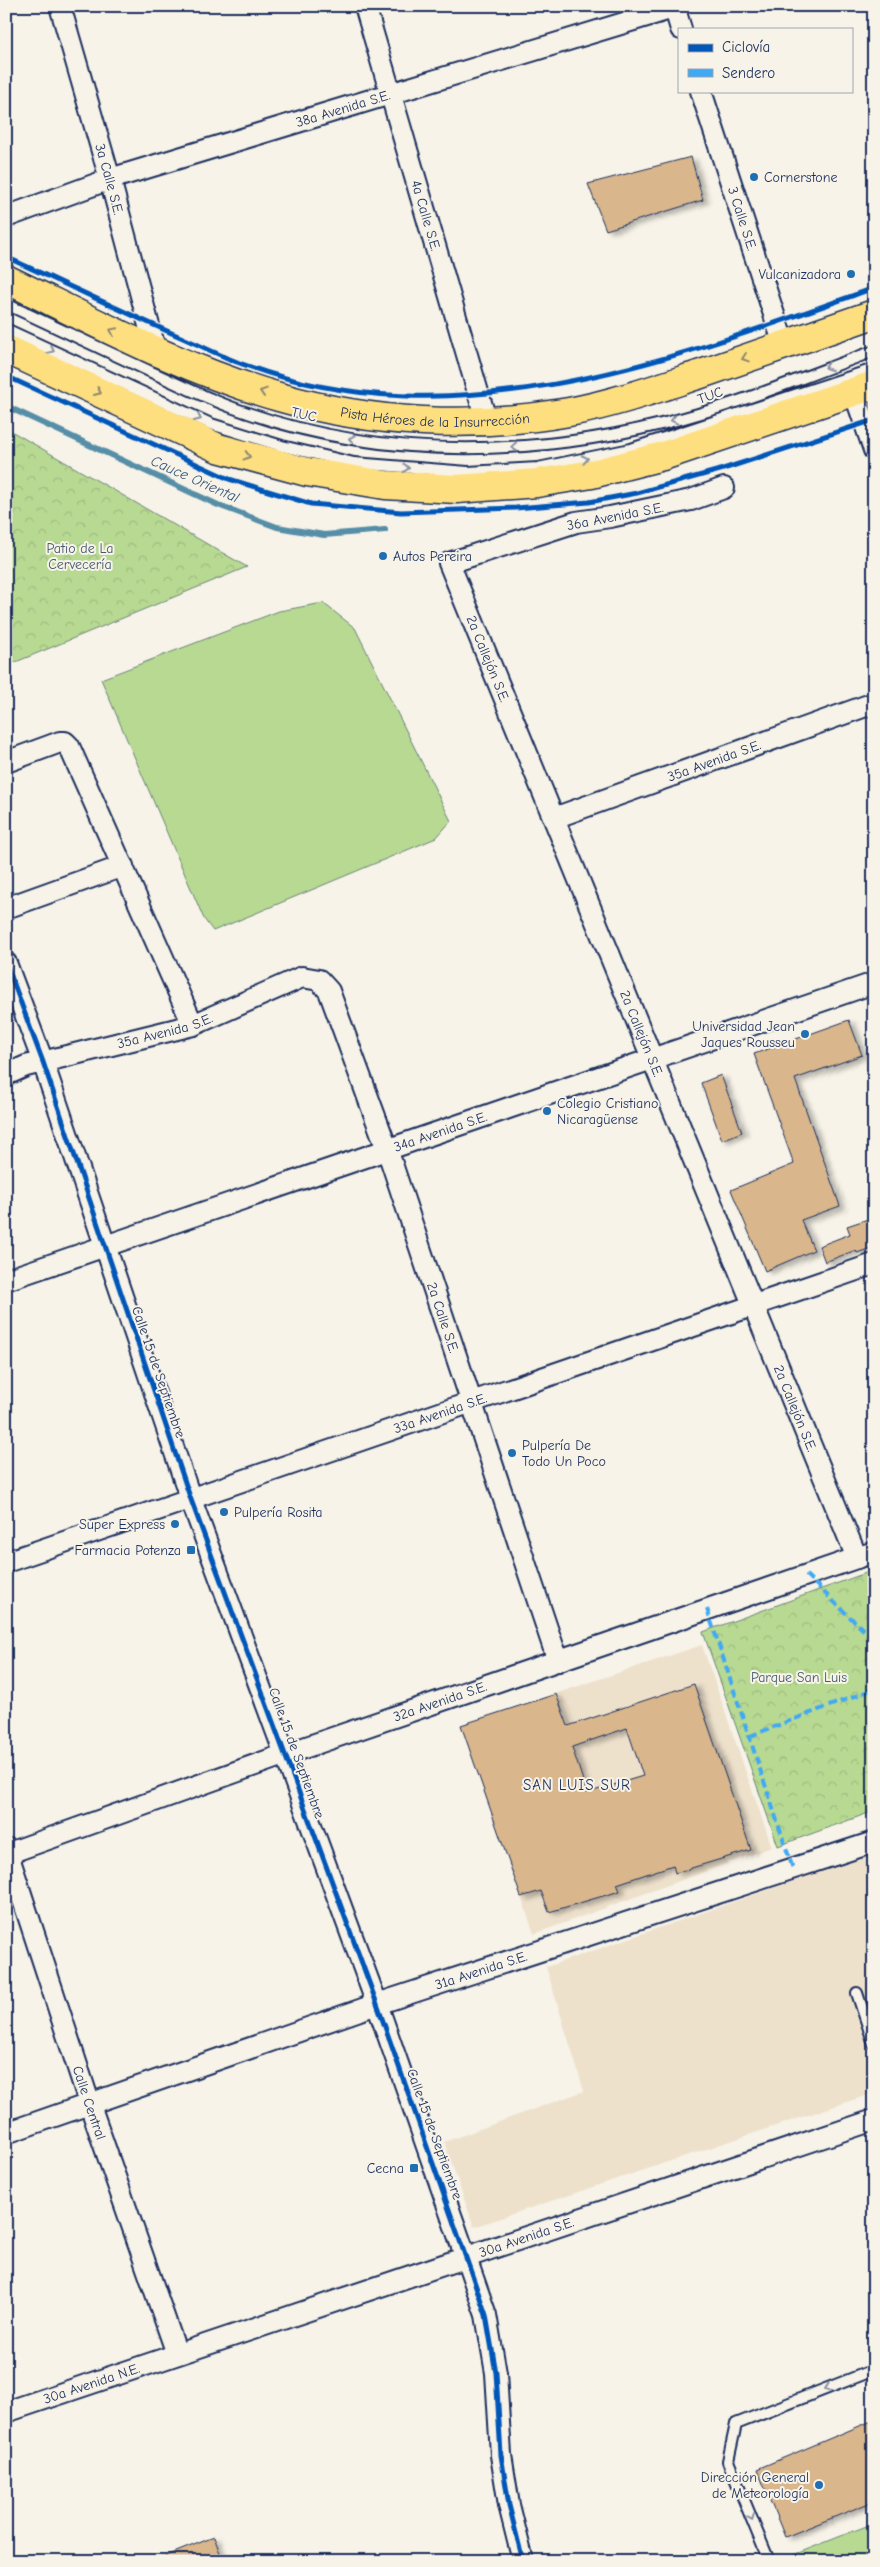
<svg xmlns="http://www.w3.org/2000/svg" width="880" height="2567" font-family="'Comic Neue',sans-serif">
	<defs>
		<pattern id="park-crowns" width="20" height="18" patternUnits="userSpaceOnUse" patternTransform="scale(1.25)"><rect width="20" height="18" fill="#b8d992"/><path d="M2 6a3 3 0 1 1 6 0M12 15a3 3 0 1 1 6 0" fill="none" stroke="#9ebb80"/></pattern>
		<filter id="shadow"><feDropShadow dx="5.5" dy="3" stdDeviation="2.5" flood-color="#0004"/></filter>
	</defs>
	<rect width="100%" height="100%" fill="#f7f3e8"/>
	<filter id="ink" filterUnits="userSpaceOnUse"><feTurbulence type="fractalNoise" baseFrequency=".02" numOctaves="2"/><feDisplacementMap in="SourceGraphic" scale="10" xChannelSelector="R" yChannelSelector="G"/><feConvolveMatrix kernelMatrix="1 2 1 2 8 2 1 2 1" color-interpolation-filters="sRGB"/></filter>
	<g filter="url(#ink)">
		<!-- built -->
		<path fill="#eee1cc" d="M702 1645 772 1847 534 1934 461 1725Z
			M874 1853V2093L474 2227 444 2142 584 2091 546 1967Z"/>
		<!-- grass -->
		<path fill="#b8d992" stroke="#6a8478" d="M323 603 355 628 451 821 436 838 213 931 204 919 101 679 279 611Z
			M874 2523V2561H778Z"/>
		<!-- park -->
		<path fill="url(#park-crowns)" stroke="#6a8478" d="M6 428 247 567 6 666Z
			M874 1570V1811L778 1846 703 1632Z"/>
		<g fill="none" stroke-linecap="round" stroke-linejoin="round">
			<!-- stream -->
			<path stroke="#568ea7" stroke-width="6" d="M6 406 218 505 277 527 324 535 385 530"/>
		</g>
		<!-- building -->
		<path fill="#d9b68b" stroke="#1b2f5e" fill-rule="evenodd" filter="url(#shadow)" d="M691 157 703 200 606 230 588 184Z
			M849 1020 862 1055 795 1079 840 1206 801 1220 814 1250 765 1271 731 1190 794 1164 754 1054Z
			M721 1075 742 1132 722 1140 701 1083Z
			M874 1217V1247L857 1253 856 1250 825 1262 819 1246 850 1234 847 1226Z
			M694 1684 751 1850 675 1873 673 1865 617 1884 620 1891 549 1912 541 1891 521 1897 461 1725 556 1694 568 1726ZM627 1728 643 1776 587 1793 572 1747Z
			M874 2420V2501L785 2537 757 2469Z
			M214 2537 223 2561H156V2560Z"/>
		<g fill="none" stroke-linecap="round" stroke-linejoin="round">
			<defs>
				<path id="lane" d="M6 304C53 326 100 348 147 370 180 385 213 402 248 413 387 461 544 457 684 418 749 400 811 374 874 351
					M6 329 211 424 282 446 354 463 468 472 538 468 631 449 874 369
					M857 1993 874 2044
					M769 2561 728 2461 736 2424 874 2370"/>
				<g id="street">
					<path id="s1" d="M60 6 110 179 156 352"/>
					<path id="s2" d="M365 6 487 423"/>
					<path d="M674 6 681 29"/>
					<path id="s3" d="M701 91 784 345"/>
					<path id="s4" d="M6 217 110 179 680 6"/>
					<path d="M854 392 874 450"/>
					<path id="s5" d="M724 488 691 500 610 517 576 522 449 563 857 1558"/>
					<path d="M6 762 60 742H65L69 746 193 1025"/>
					<path id="s6" d="M554 818 874 703"/>
					<path d="M6 908 123 866"/>
					<path d="M6 963 43 1062 190 1497 377 2004 486 2315 496 2373 501 2455 509 2505 523 2561"/>
					<path id="s7" d="M6 1075 26 1066 193 1025 302 977 319 980 329 991 387 1149 558 1661"/>
					<path id="s8" d="M6 1280 874 983"/>
					<path id="s9" d="M6 1562 874 1264"/>
					<path id="s10" d="M6 1848 90 2105 177 2354"/>
					<path id="s11" d="M6 1854 286 1754 874 1552"/>
					<path id="s12" d="M6 2133 377 2004 874 1842"/>
					<path id="s13" d="M6 2412 874 2120"/>
				</g>
				<g id="primary">
					<path id="s14" d="M6 279C95 322 184 370 279 397 373 424 473 429 569 412 613 404 658 388 701 374 759 354 816 334 874 314"/>
					<path d="M6 349 218 448 307 472 385 485 457 489 537 483 592 474 663 456 874 385"/>
				</g>
			</defs>
			<!-- lane casing -->
			<use href="#lane" stroke="#1b2f5e" stroke-width="14"/>
			<!-- street casing -->
			<use href="#street" stroke="#1b2f5e" stroke-width="24"/>
			<!-- primary casing -->
			<use href="#primary" stroke="#1b2f5e" stroke-width="31"/>
			<!-- lane -->
			<use href="#lane" stroke="#f7f3e8" stroke-width="10"/>
			<!-- street -->
			<use href="#street" stroke="#f7f3e8" stroke-width="20"/>
			<!-- primary -->
			<use href="#primary" stroke="#fedf80" stroke-width="28"/>
			<!-- quiet -->
			<path stroke="#3fa9f5" stroke-width="4" stroke-dasharray="8 4" stroke-linecap="butt" d="M806 1575 874 1640
				M707 1609 793 1869
				M750 1736 874 1689"/>
			<defs>
				<path id="cycleway" d="M6 257C66 284 125 313 185 339 206 348 227 359 248 366 458 442 675 359 874 288
					M6 376 229 479 311 504 401 512 516 508 589 502 637 493 720 470 874 420
					M6 963 43 1062 190 1497 377 2004 486 2315 496 2373 501 2455 509 2505 523 2561"/>
			</defs>
			<!-- cycleway casing -->
			<use href="#cycleway" stroke="#f7f3e8" stroke-width="8"/>
			<!-- cycleway -->
			<use href="#cycleway" stroke="#0057b8" stroke-width="5"/>
		</g>
		<!-- one-way arrows -->
		<defs><path id="oneway-chevron" d="M-2-3.5L2.5 0L-2 3.5" fill="none" stroke-width="1.6" stroke-linecap="round" stroke-linejoin="round" transform="scale(1.25)"/></defs>
		<g stroke="#8c876f">
			<use href="#oneway-chevron" transform="translate(113 331) rotate(-154)"/>
			<use href="#oneway-chevron" transform="translate(745 358) rotate(161)"/>
			<use href="#oneway-chevron" transform="translate(98 392) rotate(25)"/>
			<use href="#oneway-chevron" transform="translate(263 392) rotate(-162)"/>
			<use href="#oneway-chevron" transform="translate(247 456) rotate(15)"/>
		</g>
		<g stroke="#8991a3">
			<use href="#oneway-chevron" transform="translate(51 350) rotate(25)"/>
			<use href="#oneway-chevron" transform="translate(828 367) rotate(160)"/>
			<use href="#oneway-chevron" transform="translate(198 418) rotate(25)"/>
			<use href="#oneway-chevron" transform="translate(674 420) rotate(167)"/>
			<use href="#oneway-chevron" transform="translate(352 439) rotate(-171)"/>
			<use href="#oneway-chevron" transform="translate(514 447) rotate(175)"/>
			<use href="#oneway-chevron" transform="translate(585 459) rotate(-12)"/>
			<use href="#oneway-chevron" transform="translate(406 468) rotate(3)"/>
			<use href="#oneway-chevron" transform="translate(828 2388) rotate(159)"/>
			<use href="#oneway-chevron" transform="translate(751 2517) rotate(68)"/>
		</g>
	</g>
	<!-- markers -->
	<g fill="#1f6fb2" stroke="#f7f3e8" stroke-width="2">
		<circle cx="754" cy="177" r="5"/>
		<circle cx="851" cy="274" r="5"/>
		<circle cx="383" cy="556" r="5"/>
		<circle cx="805" cy="1034" r="5"/>
		<circle cx="547" cy="1111" r="5"/>
		<circle cx="512" cy="1453" r="5"/>
		<circle cx="224" cy="1512" r="5"/>
		<circle cx="175" cy="1524" r="5"/>
		<rect x="186" y="1545" width="10" height="10" rx="2.5"/>
		<rect x="409" y="2163" width="10" height="10" rx="2.5"/>
		<circle cx="819" cy="2485" r="5"/>
	</g>
	<g text-anchor="middle" stroke-width="4" stroke-linejoin="round" paint-order="stroke">
		<!-- street labels -->
		<g font-size="14" fill="#1b2f5e" stroke="#f7f3e8">
			<text dy="5" stroke="none"><textPath href="#s4" startOffset="354">38a Avenida S.E.</textPath></text>
			<text dy="5" stroke="none"><textPath href="#s1" startOffset="180">3a Calle S.E.</textPath></text>
			<text dy="5" stroke="none"><textPath href="#s2" startOffset="218">4a Calle S.E.</textPath></text>
			<text dy="5" stroke="none"><textPath href="#s3" startOffset="134">3 Calle S.E.</textPath></text>
			<text transform="translate(710 395) rotate(-19)" y="5">TUC</text>
			<text dy="5" stroke="none"><textPath href="#s14" startOffset="456">Pista Héroes de la Insurrección</textPath></text>
			<text transform="translate(304 414) rotate(13)" y="5">TUC</text>
			<text transform="translate(615 516) rotate(-11)" y="5">36a Avenida S.E.</text>
			<text dy="5" stroke="none"><textPath href="#s5" startOffset="389">2a Callejón S.E.</textPath></text>
			<text dy="5" stroke="none"><textPath href="#s6" startOffset="170">35a Avenida S.E.</textPath></text>
			<text dy="5" stroke="none"><textPath href="#s7" startOffset="165">35a Avenida S.E.</textPath></text>
			<text dy="5" stroke="none"><textPath href="#s5" startOffset="794">2a Callejón S.E.</textPath></text>
			<text dy="5" stroke="none"><textPath href="#s8" startOffset="459">34a Avenida S.E.</textPath></text>
			<text dy="5" stroke="none"><textPath href="#s7" startOffset="691">2a Calle S.E.</textPath></text>
			<text transform="translate(159 1372) rotate(71)" y="5">Calle 15 de Septiembre</text>
			<text dy="5" stroke="none"><textPath href="#s5" startOffset="1199">2a Callejón S.E.</textPath></text>
			<text dy="5" stroke="none"><textPath href="#s9" startOffset="459">33a Avenida S.E.</textPath></text>
			<text dy="5" stroke="none"><textPath href="#s11" startOffset="460">32a Avenida S.E.</textPath></text>
			<text transform="translate(297 1753) rotate(70)" y="5">Calle 15 de Septiembre</text>
			<text dy="5" stroke="none"><textPath href="#s12" startOffset="502">31a Avenida S.E.</textPath></text>
			<text dy="5" stroke="none"><textPath href="#s10" startOffset="268">Calle Central</textPath></text>
			<text transform="translate(435 2134) rotate(70)" y="5">Calle 15 de Septiembre</text>
			<text dy="5" stroke="none"><textPath href="#s13" startOffset="549">30a Avenida S.E.</textPath></text>
			<text dy="5" stroke="none"><textPath href="#s13" startOffset="90">30a Avenida N.E.</textPath></text>
		</g>
		<!-- poi labels -->
		<g font-size="14" fill="#1b2f5e" stroke="#f7f3e8" text-anchor="end">
			<text x="764" y="182" text-anchor="start">Cornerstone</text>
			<text x="841" y="279">Vulcanizadora</text>
			<text x="393" y="561" text-anchor="start">Autos Pereira</text>
			<text x="795" y="1031">Universidad Jean<tspan x="795" dy="16">Jaques Rousseu</tspan></text>
			<text x="557" y="1108" text-anchor="start">Colegio Cristiano<tspan x="557" dy="16">Nicaragüense</tspan></text>
			<text x="522" y="1450" text-anchor="start">Pulpería De<tspan x="522" dy="16">Todo Un Poco</tspan></text>
			<text x="234" y="1517" text-anchor="start">Pulpería Rosita</text>
			<text x="165" y="1529">Super Express</text>
			<text x="181" y="1555">Farmacia Potenza</text>
			<text x="404" y="2173">Cecna</text>
			<text x="809" y="2482">Dirección General<tspan x="809" dy="16">de Meteorología</tspan></text>
		</g>
		<!-- park labels -->
		<g font-size="14" fill="#425a6b" stroke="#f7f3e8">
			<text x="80" y="553">Patio de La<tspan x="80" dy="16">Cervecería</tspan></text>
			<text x="799" y="1682">Parque San Luis</text>
		</g>
		<!-- water labels -->
		<g font-size="15" font-style="italic" fill="#34577c" stroke="#f7f3e8">
			<text transform="translate(195 479) rotate(24)" y="5">Cauce Oriental</text>
		</g>
		<!-- neighbourhood labels -->
		<g font-size="15" letter-spacing="1" fill="#1b2f5e" stroke="#f7f3e8">
			<text x="577" y="1790">SAN LUIS SUR</text>
		</g>
	</g>
	<!-- margin -->
	<rect width="880" height="2567" fill="none" stroke="#f7f3e8" stroke-width="25"/>
	<rect x="12" y="12" width="855" height="2542" fill="none" stroke="#1b2f5e" stroke-width="2" filter="url(#ink)"/>
	<!-- legend -->
	<rect x="678" y="28" width="175" height="65" fill="#f7f3e8" stroke="#9fa5b1"/>
	<rect x="688" y="44" width="25" height="8" fill="#0057b8" stroke="#9fa5b1"/>
	<text x="722" y="52" font-size="15" fill="#1b2f5e">Ciclovía</text>
	<rect x="688" y="69" width="25" height="8" fill="#3fa9f5" stroke="#9fa5b1"/>
	<text x="722" y="78" font-size="15" fill="#1b2f5e">Sendero</text>
</svg>
